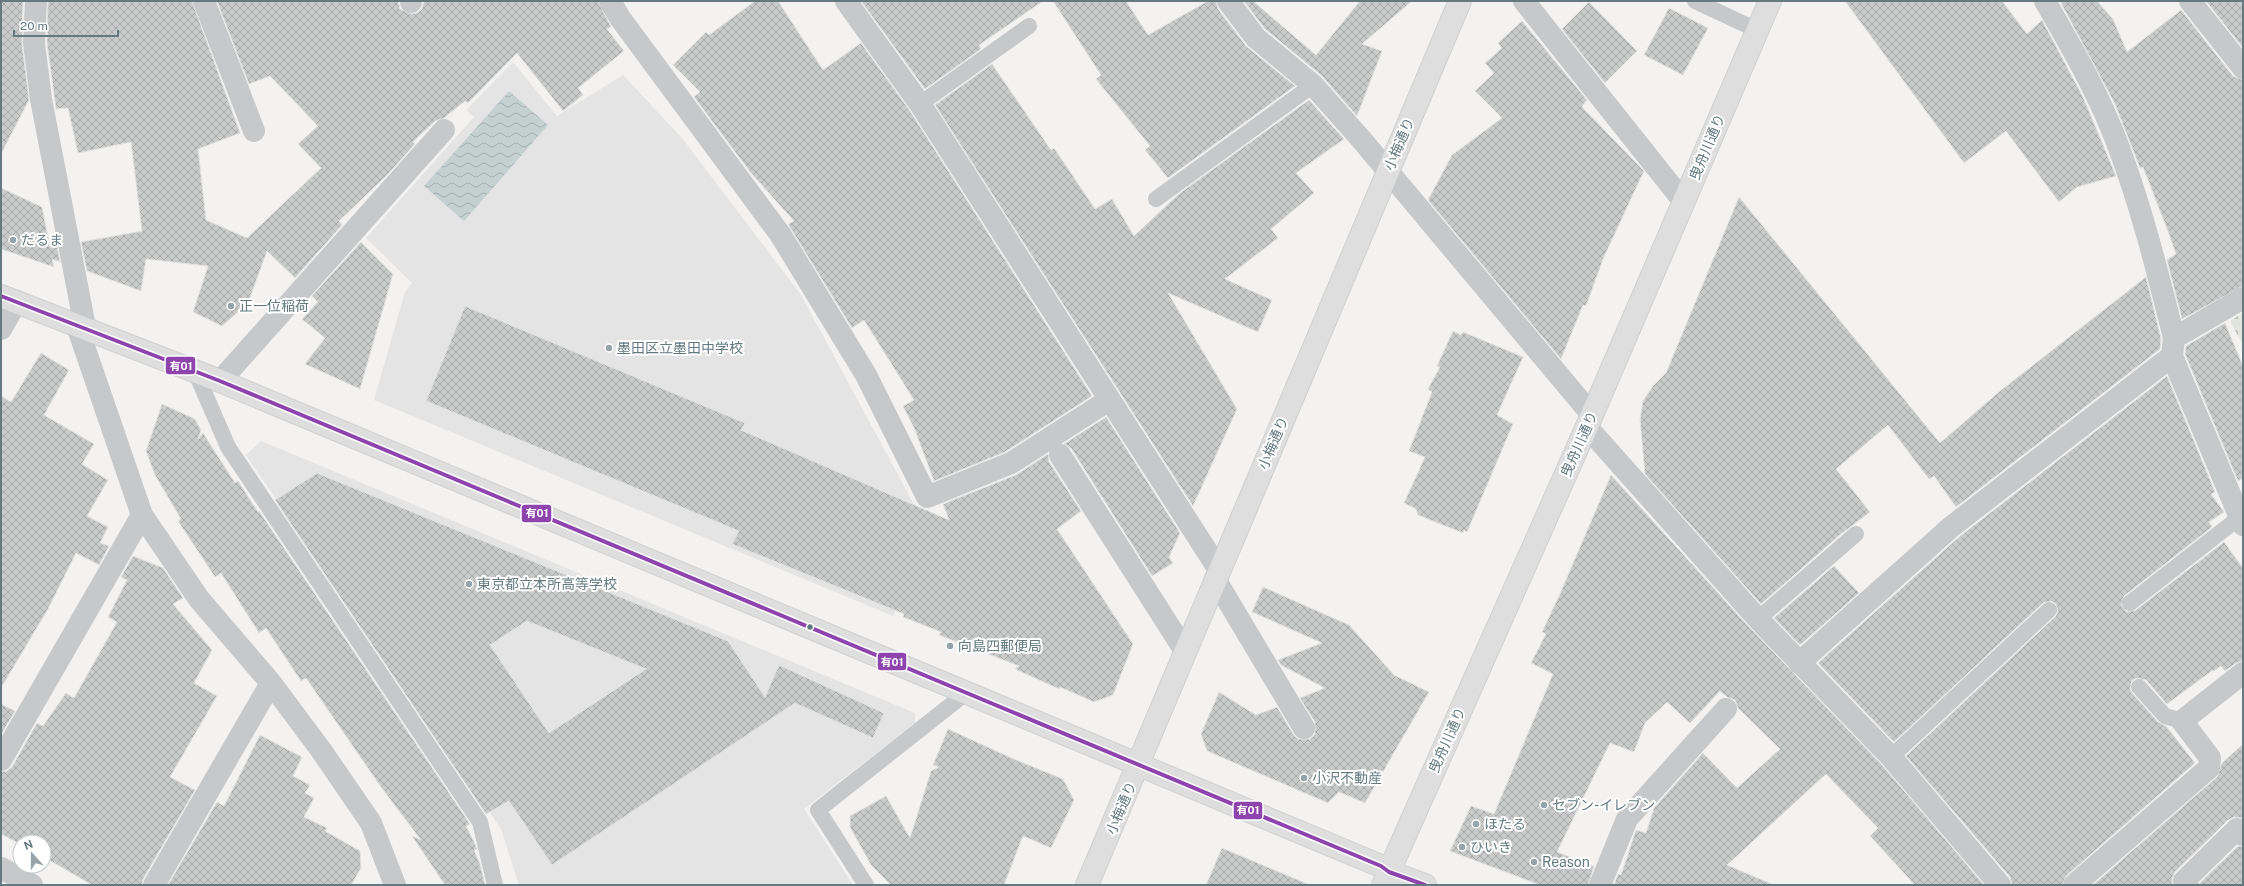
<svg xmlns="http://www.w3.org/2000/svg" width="2244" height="886" font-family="'Public Sans','Noto Sans JP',sans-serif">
	<defs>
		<pattern id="cemetery-stones" width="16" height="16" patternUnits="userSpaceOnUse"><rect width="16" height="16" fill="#e2e4de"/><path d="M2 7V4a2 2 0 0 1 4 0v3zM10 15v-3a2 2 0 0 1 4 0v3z" fill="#bbbeb9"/></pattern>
		<pattern id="water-waves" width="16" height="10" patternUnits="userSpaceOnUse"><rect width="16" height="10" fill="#c5d0d1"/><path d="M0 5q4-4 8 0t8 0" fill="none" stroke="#a4aeaf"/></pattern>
		<pattern id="building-cross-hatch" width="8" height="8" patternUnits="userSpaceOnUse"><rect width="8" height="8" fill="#c9caca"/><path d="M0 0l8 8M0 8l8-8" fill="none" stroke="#a7a9a9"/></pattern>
	</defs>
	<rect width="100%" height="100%" fill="#f3f2f1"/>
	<!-- built -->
	<path fill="#e3e4e3" d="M513 62 557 116 623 75 682 138 801 295 931 536 893 616 374 400 405 292 412 283 366 238 474 117 466 110Z
		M261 441 915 713V723L804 809 853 885H519L501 829 246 455Z"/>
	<!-- cemetery -->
	<path fill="url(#cemetery-stones)" d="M2243 313V345L2230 321Z"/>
	<!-- water -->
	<path fill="url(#water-waves)" d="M509 91 548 125 464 221 424 186Z"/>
	<!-- building -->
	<path fill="url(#building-cross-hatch)" stroke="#e2e2e1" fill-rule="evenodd" d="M1 1H23L22 44 29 100 1 154Z
		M48 1H192L240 133 198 149 206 220 247 238 321 168 298 144 318 126 270 76 249 84 217 1H398L400 9 411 14 417 13 422 9 424 1H598L611 27 607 29 624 51 578 88 583 95 563 111 517 53 468 103 465 101 444 118 435 121 413 142 415 144 387 175 339 221 342 225 295 278 267 251 248 303 222 326 193 312 208 266 146 259 141 291 87 271 81 242 142 231 131 142 78 153 68 108 56 109 47 43Z
		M755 1H778L823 70 861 43 910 111 1092 396 1005 452 934 481 915 430 903 406 914 400 864 320 852 328 788 224 794 221 751 173 694 97 700 92 673 65 706 32 709 35Z
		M861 1H1043L979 45 981 49 925 89Z
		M1053 1H1126L1148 35 1208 1H1216L1218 9 1246 46 1295 86 1168 178 1145 150 1150 146 1096 79 1101 75Z
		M1244 1H1253L1316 55 1360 1H1412L1362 44 1382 51 1357 116 1321 75 1265 29Z
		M1845 1H2002L2027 34 2042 20 2083 97 2116 176 2077 187 2059 202 2006 131 1964 163Z
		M2063 1H2097L2113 19 2127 52 2181 10 2233 76 2243 80V286L2182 319 2167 260 2176 254 2169 234 2143 167 2140 168 2115 104 2061 3Z
		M2206 1H2243V48Z
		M1589 2 1637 51 1605 83 1562 29Z
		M1669 8 1708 28 1683 75 1644 55Z
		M1522 21 1587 100 1582 106 1583 108 1644 171 1603 259 1586 306 1583 305 1561 359 1428 200 1452 155 1502 118 1475 91 1494 73 1485 63 1502 48 1498 43Z
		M992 64 1051 150 1054 148 1095 209 1112 199 1134 236 1180 193 1309 100 1344 139 1296 173 1314 193 1271 229 1278 238 1225 279 1272 300 1258 332 1168 293 1237 409 1193 506 935 105Z
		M1 188 42 207 50 247 57 246 60 262 52 259 54 267 1 249Z
		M1739 197 1940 443 2000 391 2146 277 2161 339 2160 349 1956 507 1934 476 1929 479 1888 425 1836 469 1870 512 1841 534 1761 604 1645 474 1640 419 1643 401 1653 386 1666 373Z
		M361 242 393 274 360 389 305 364 325 338 302 319 318 302 312 296Z
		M465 306 745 423 741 430 949 520 943 504 1016 475 1048 454 1049 462 1081 511 1057 529 1133 644 1113 695 1094 702 1060 687 1059 689 1015 669 1019 666 939 635 941 632 903 617 904 614 732 544 739 531 426 401Z
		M2225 323 2243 366V478L2238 481 2185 354 2186 346Z
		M1453 331 1461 335 1463 332 1523 357 1497 415 1513 424 1467 532 1464 530 1463 533 1418 515 1416 509 1404 503 1425 457 1409 451 1432 392 1428 389 1440 367 1437 366Z
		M41 353 69 370 44 415 94 444 82 464 108 480 87 516 108 527 100 543 109 546 99 565 76 553 48 609 1 688V396L11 402Z
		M2167 376 2215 492 2211 494 2224 512 2209 522 2212 527 2124 596 2121 605 2127 612 2136 610 2224 542 2243 568V661L2236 663 2225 671 2221 666 2214 671 2213 670 2167 704 2146 680 2137 678 2132 680 2130 689 2132 693 2158 722 2166 726 2195 763 2066 876 2062 885H2012L2010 877 1906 756 2055 617 2058 612 2056 604 2051 601 2043 603 1894 742 1818 663 1959 537Z
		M162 404 195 419 201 430 198 439 203 433 235 483 238 481 258 512 259 511 470 824 466 826 475 844 477 849 474 850 480 864 485 885H445L412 836 421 840 381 787 306 678 301 681 266 628 259 633 221 573 215 577 178 521 181 519 155 475 146 451Z
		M1106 417 1180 533 1169 557 1173 563 1152 576 1071 448 1064 444Z
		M317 473 728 641 765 697 779 665 884 713 873 738 795 703 552 865 509 801 486 814 275 500ZM527 621 646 669 549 733 490 645Z
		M1611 475 1749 627 1882 765 1984 885H1915L1870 836 1878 828 1826 774 1727 865 1774 885H1614L1618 874 1621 875 1636 830 1646 833 1654 808 1703 753 1737 788 1780 749 1738 708 1735 700 1727 697 1720 691 1690 723 1667 702 1645 723 1634 752 1610 743 1557 852 1594 866 1588 885H1540L1450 851 1471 806 1494 814 1553 674 1531 663 1546 634 1542 632 1559 596Z
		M133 556 163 568 183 598 173 604 212 650 194 683 217 696 170 777 195 790 143 879 142 885H92L44 857V842H20V844L1 834V772L7 771 12 767 37 723 43 726 66 693 74 698 117 622 108 617 127 580 121 577Z
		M1834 566 1859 593 1800 645 1774 618Z
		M1263 587 1349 625 1394 675 1429 692 1365 803 1339 792 1328 803 1207 751 1201 734 1219 692 1256 715 1277 707 1293 734 1298 739H1310L1315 734V722L1300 698 1325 688 1281 665 1278 660 1322 643 1252 612Z
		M1 704 15 711 1 735Z
		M948 729 1016 760 1063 779 1074 800 1051 848 1023 836 1004 885H891L871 865 850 827V816L886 796 910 838 931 771 939 767 933 765Z
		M260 735 302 757 293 776 310 785 305 793 314 798 304 817 327 828 325 831 360 851 361 868 351 885H168L217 802 224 806Z
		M2243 744V818L2234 817 2228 820 2175 872 2172 878V885H2093L2217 777 2222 763Z
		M2238 846 2243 847V885H2200V883Z
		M1222 848 1310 885H1206Z"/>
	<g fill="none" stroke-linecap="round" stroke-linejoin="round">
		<defs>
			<path id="secondary" d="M1 296 220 381 1381 866 1389 872 1425 885
				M1087 885 1460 1
				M1383 885 1592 415 1770 1"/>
		</defs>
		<!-- secondary casing -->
		<use href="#secondary" stroke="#cfd0d1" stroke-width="24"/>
		<!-- lane -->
		<path stroke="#c7c8c9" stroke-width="16" d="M1695 1 1757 30
			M920 104 1029 26
			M1156 199 1313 85
			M195 371 228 447 480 822 495 885
			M2130 603 2240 517
			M1758 619 1856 534
			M2139 687 2165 716 2182 721
			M1891 757 2049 610
			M866 885 818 810 966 693"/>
		<!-- street -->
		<path stroke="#c7c8c9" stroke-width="22" d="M36 1 34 43 41 99 85 327
			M204 1 254 131
			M411 1V2
			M610 1 620 18 780 234 866 375 927 497 1011 463 1109 400
			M846 1 920 104 1219 570
			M1228 1 1256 38 1313 85 1361 139 1592 415
			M1524 1 1684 202
			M2045 1C2072 48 2100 96 2119 148 2142 209 2158 274 2174 338L2172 356 2243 525
			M2190 1 2243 68
			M76 323 142 515 199 599 271 683 321 750 371 823 395 885
			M1 329 17 301
			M2174 338 2243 298
			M220 381 444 130
			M1587 427 1758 619 1891 757 2000 885
			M1060 455 1185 651
			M1215 579 1304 728
			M1799 663 1951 527 2172 356
			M1 760 142 515
			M1 868 32 885
			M154 885 271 683
			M1600 885 1627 819 1726 709
			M2074 885 2209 768 2210 758 2182 721 2243 673
			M2188 885 2184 881 2237 829 2243 835"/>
		<!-- secondary -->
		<use href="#secondary" stroke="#dddedd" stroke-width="22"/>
		<defs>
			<path id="bus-1" d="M1 296 220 381 1381 866 1389 872 1425 885"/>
		</defs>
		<!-- bus-1 casing -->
		<use href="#bus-1" stroke="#fff" stroke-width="7"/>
		<!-- bus-1 -->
		<use href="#bus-1" stroke="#8e44ad" stroke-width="4"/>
	</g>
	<!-- markers -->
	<g fill="#96a3a8" stroke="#fff" stroke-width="1.5">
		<circle cx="13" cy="240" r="4"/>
		<circle cx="231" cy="306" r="4"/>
		<circle cx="609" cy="348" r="4"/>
		<circle cx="469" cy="584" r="4"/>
		<circle cx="950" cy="646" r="4"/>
		<circle cx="1304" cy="778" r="4"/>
		<circle cx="1544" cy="805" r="4"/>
		<circle cx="1476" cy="824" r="4"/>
		<circle cx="1462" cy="847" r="4"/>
		<circle cx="1534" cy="862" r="4"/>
	</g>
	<circle fill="#647980" stroke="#fff" stroke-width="1.5" cx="810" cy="627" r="3.5"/>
	<g text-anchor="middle" stroke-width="4" stroke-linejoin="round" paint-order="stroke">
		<!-- street labels -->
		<g font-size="14" fill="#647980" stroke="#fff">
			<text transform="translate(1399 144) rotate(-67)" y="5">小梅通り</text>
			<text transform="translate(1707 147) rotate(-67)" y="5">曳舟川通り</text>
			<text transform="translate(1273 443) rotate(-67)" y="5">小梅通り</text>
			<text transform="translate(1579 444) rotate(-66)" y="5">曳舟川通り</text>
			<text transform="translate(1447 740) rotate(-66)" y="5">曳舟川通り</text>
			<text transform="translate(1121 808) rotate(-67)" y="5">小梅通り</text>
		</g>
		<!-- poi labels -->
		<g font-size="14" fill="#647980" stroke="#fff" text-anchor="start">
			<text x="21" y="245">だるま</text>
			<text x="239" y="311">正一位稲荷</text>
			<text x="617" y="353">墨田区立墨田中学校</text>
			<text x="477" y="589">東京都立本所高等学校</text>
			<text x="958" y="651">向島四郵便局</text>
			<text x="1312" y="783">小沢不動産</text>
			<text x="1552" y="810">セブン-イレブン</text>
			<text x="1484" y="829">ほたる</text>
			<text x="1470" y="852">ひいき</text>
			<text x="1542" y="867">Reason</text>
		</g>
	</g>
	<g stroke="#fff" stroke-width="1.5">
		<rect x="165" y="356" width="31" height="19" rx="4" fill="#8e44ad"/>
		<rect x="521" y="504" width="31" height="19" rx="4" fill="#8e44ad"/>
		<rect x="877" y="652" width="30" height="19" rx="4" fill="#8e44ad"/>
		<rect x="1233" y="801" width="30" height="19" rx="4" fill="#8e44ad"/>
	</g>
	<g font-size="11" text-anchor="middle" font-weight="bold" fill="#fff">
		<text x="181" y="370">有01</text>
		<text x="537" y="517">有01</text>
		<text x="892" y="666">有01</text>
		<text x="1248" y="814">有01</text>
	</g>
	<!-- border -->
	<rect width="2244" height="886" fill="none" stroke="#647980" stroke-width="4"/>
	<!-- north arrow -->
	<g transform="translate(32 854) rotate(339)"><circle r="19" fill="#ffffff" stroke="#c1c9cc"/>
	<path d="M0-3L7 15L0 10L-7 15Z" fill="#96a3a8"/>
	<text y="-6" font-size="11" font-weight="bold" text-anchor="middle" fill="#647980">N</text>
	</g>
	<!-- scale -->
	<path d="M14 30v6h104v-6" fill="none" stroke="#647980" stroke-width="2"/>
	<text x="20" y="30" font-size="12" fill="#647980" stroke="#ffffff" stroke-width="3" paint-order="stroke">20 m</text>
</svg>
